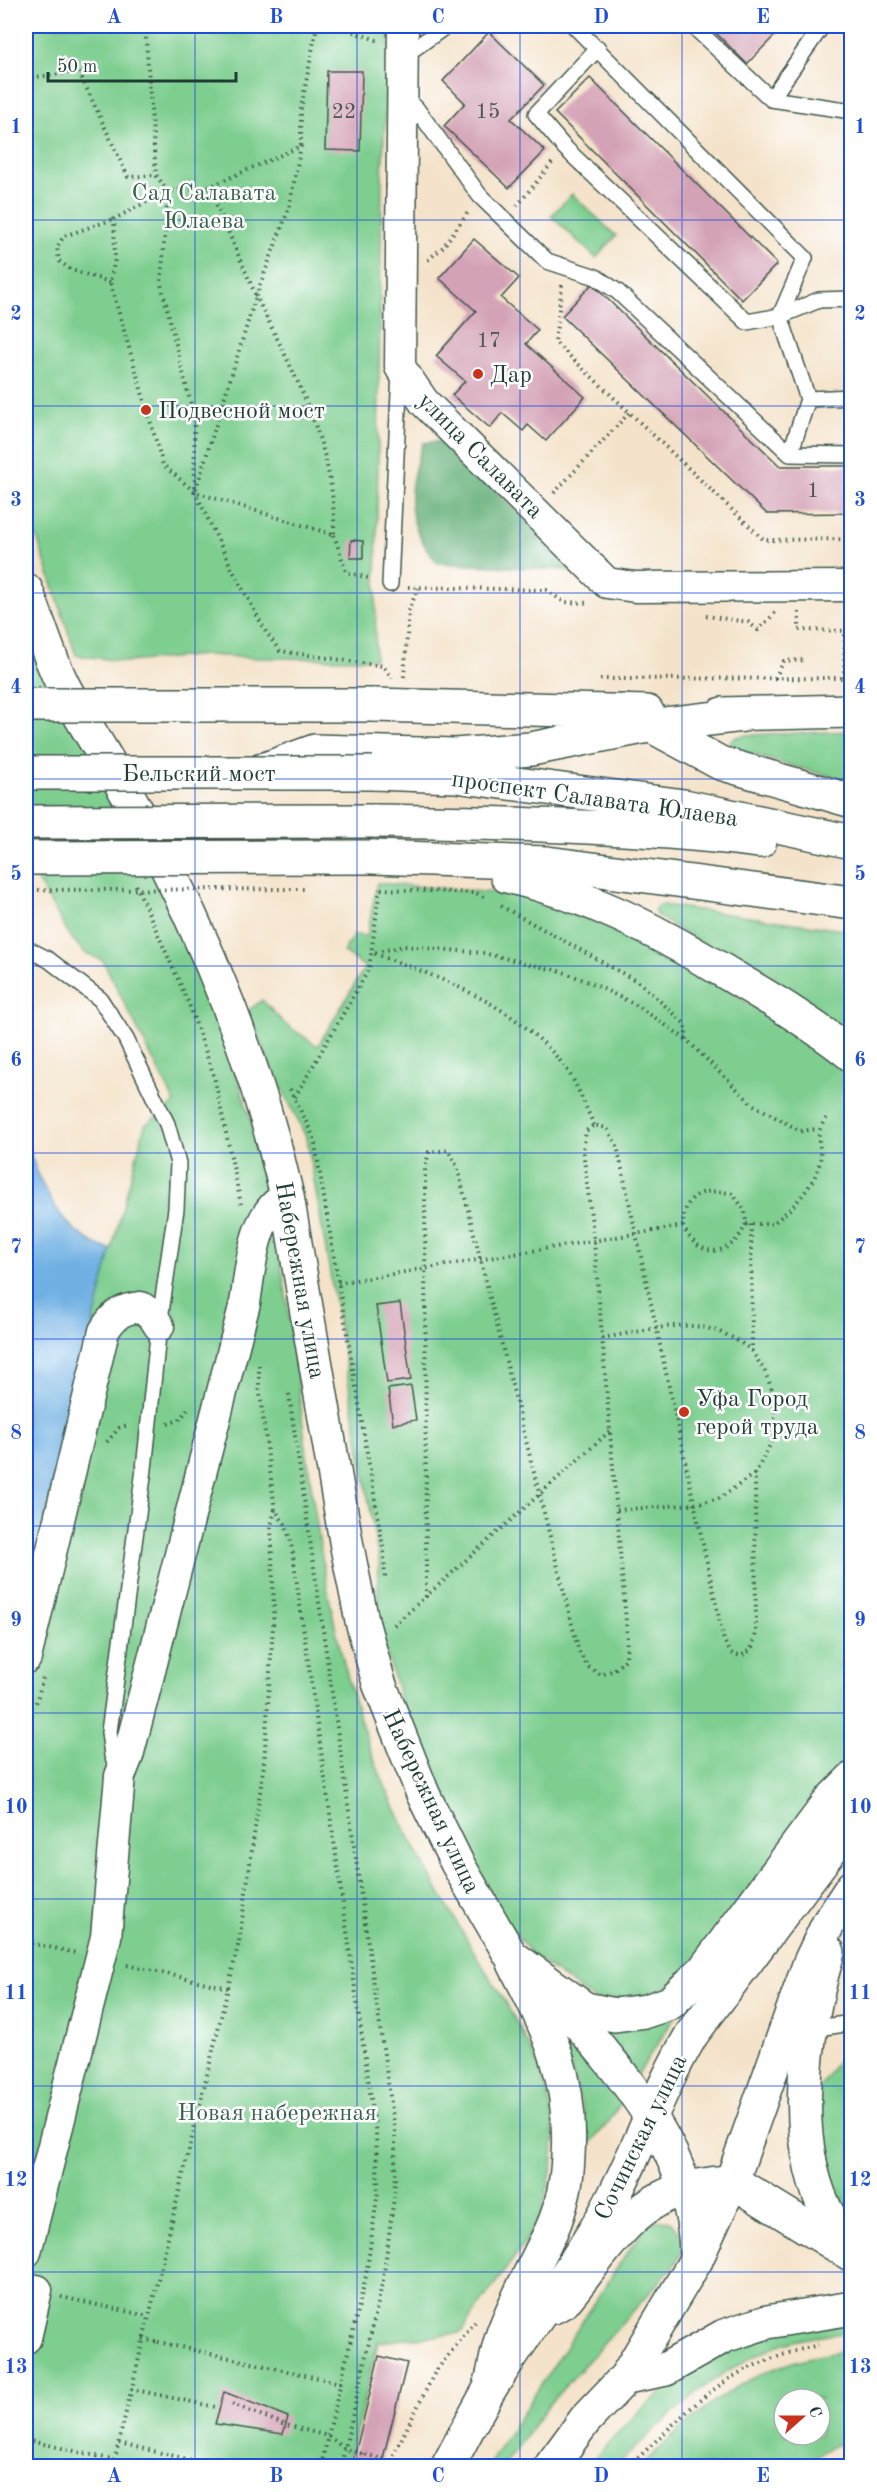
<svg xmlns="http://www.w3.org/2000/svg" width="877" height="2492" font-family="'Old Standard TT',serif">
	<rect width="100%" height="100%" fill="#fff"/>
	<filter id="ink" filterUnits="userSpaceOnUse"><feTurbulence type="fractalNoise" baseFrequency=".0167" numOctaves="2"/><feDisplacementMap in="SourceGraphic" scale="12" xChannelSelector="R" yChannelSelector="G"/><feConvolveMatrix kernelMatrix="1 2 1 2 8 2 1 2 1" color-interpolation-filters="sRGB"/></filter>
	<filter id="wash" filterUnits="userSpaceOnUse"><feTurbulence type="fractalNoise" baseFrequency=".008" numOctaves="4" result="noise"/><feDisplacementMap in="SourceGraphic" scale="24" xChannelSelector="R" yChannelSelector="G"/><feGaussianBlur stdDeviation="1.35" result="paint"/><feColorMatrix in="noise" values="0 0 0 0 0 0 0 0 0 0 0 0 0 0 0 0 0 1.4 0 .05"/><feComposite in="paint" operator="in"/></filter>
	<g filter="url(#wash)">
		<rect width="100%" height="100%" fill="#f4e3ca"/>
		<!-- green -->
		<path fill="#7dce8f" stroke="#4e8662" stroke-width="1.5" fill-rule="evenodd" d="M26 26H390L382 177 375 659 255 658 205 655 127 662 76 655 26 505Z
			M572 194 616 236 596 258 551 216Z
			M26 623C115 798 217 972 262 1165 307 1357 302 1559 369 1746 396 1821 438 1891 479 1960 507 2006 541 2055 551 2109 558 2144 551 2185 539 2218 532 2235 519 2250 509 2265 492 2287 476 2309 461 2333L378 2342 348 2466H26V1596L92 1322 145 1125 175 1103 103 961 84 952 70 936 26 861Z
			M851 731V782L731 749 730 742 736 737 747 735Z
			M377 883 544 897 688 963 851 1071V1765L692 1973 647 1998 594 2000 532 1955 502 1916 409 1730 377 1619 379 1561 307 1139 267 1058 248 1011 262 1000 285 1024 318 1046 365 967 343 952 354 935 367 936Z
			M663 905 851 931V1037L657 916 654 911 657 906Z
			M549 2009 623 2099 608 2123 588 2146C584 2097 566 2054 549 2009Z
			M676 2015 635 2079 589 2024Z
			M851 2050V2224L831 2195 816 2117 820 2087 837 2060Z
			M660 2220 670 2221C688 2240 687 2246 673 2267L550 2403 504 2466H488L629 2250 646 2225Z
			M851 2319V2332C831 2335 808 2337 788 2343 718 2364 667 2418 616 2466H588C638 2406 704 2347 783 2329 806 2325 829 2323 851 2319Z
			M851 2351V2436L824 2451 806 2466H641C707 2403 757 2359 851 2351ZM784 2399H820V2435H784Z"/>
		<!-- forest -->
		<path fill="#66b17a" stroke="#427757" stroke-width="1.5" d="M443 441 579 571 438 563C403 524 406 489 423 443Z"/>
		<!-- water -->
		<path fill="#6fb0e3" stroke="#47768c" stroke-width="1.5" d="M26 1139C39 1185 62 1236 111 1250L26 1596Z"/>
		<g id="blocks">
			<!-- building -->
			<path fill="#d4a2b6" d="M709 26H775L780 30 747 64Z
				M489 32 544 85 511 119 545 151 509 188 444 126 465 103 443 81Z
				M327 71H362L360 151 325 150Z
				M590 78 777 264 742 300 555 113Z
				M474 239 519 278 501 298 538 330 526 344 585 397 546 441 528 425 523 431 502 413 490 428 452 395 465 381 436 356 476 311 439 278Z
				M592 284 780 466H852V513L767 514 562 316Z
				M351 540 363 541V558H350Z
				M400 1303 411 1380 387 1383 376 1306Z
				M411 1386 416 1420 393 1424 388 1389Z
				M379 2356 407 2363 381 2466H352Z
				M224 2392 288 2417 283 2434 215 2424Z"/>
		</g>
	</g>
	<g filter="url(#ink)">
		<use href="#blocks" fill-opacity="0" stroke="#3f564a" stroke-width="1.5"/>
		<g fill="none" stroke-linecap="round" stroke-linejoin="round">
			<defs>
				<path id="lane" d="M574 26 805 258 780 316 808 399 790 454
					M693 26 771 99 852 111
					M402 47 415 48 446 26
					M598 48 536 114 564 147 747 322 780 316 819 300 852 299
					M771 99 822 26
					M402 104 416 108 480 196 547 261 596 277 618 292 790 454 852 455
					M808 399 852 397
					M390 584 400 371
					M26 948 49 960 100 999 126 1039 167 1124 178 1163 176 1209 159 1326 144 1469 109 1732 112 1755 119 1773
					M810 2029 852 2023"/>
				<path id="street" d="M403 26 400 367 424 402 607 583 635 587 852 586
					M26 1658 104 1331C114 1314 122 1309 141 1307L152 1315 159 1326
					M26 2252 106 1937 120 1776 128 1756 245 1303C251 1268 252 1214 287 1196
					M26 2338 37 2290"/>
				<path id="secondary" d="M26 590C39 622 49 660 66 691 91 736 120 779 144 824 207 939 258 1068 287 1196L347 1547 362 1621 379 1683 423 1794 457 1863 511 1956 585 2009 615 2015 646 2011 670 2003 704 1970 831 1800 852 1779
					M373 705 647 712
					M722 714 852 711
					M260 771 315 751 455 755 531 749 648 726 743 715
					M828 1952C805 2031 788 2145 831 2220 836 2229 845 2237 852 2245
					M557 1999C622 2072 698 2157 696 2260
					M553 2307 564 2301C600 2259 628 2203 687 2188 701 2185 717 2183 732 2181L852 2255
					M626 2377 666 2369 724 2336 767 2322 852 2308
					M491 2383C496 2364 498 2343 506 2326 519 2293 536 2263 551 2231 562 2207 567 2183 568 2156 573 2077 549 2031 514 1963"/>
				<path id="primary" d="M624 711 720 763 852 801
					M373 773 456 776 684 806 852 842
					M373 821C502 823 632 826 760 841
					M373 857 547 863 852 903
					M507 876C589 895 653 929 725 972 769 998 812 1023 852 1055
					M448 2466C461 2441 475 2415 489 2390 524 2333 566 2280 600 2222 635 2162 656 2094 692 2034L852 1821
					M551 2466 585 2420 626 2377 696 2260 732 2181 810 1962 829 1922 852 1887"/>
			</defs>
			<!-- lane casing -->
			<use href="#lane" stroke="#3f564a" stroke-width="18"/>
			<!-- street casing -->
			<use href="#street" stroke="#3f564a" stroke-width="33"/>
			<!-- secondary casing -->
			<use href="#secondary" stroke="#3f564a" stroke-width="36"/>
			<!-- primary casing -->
			<use href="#primary" stroke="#3f564a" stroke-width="36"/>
			<!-- path -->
			<path stroke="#3f564a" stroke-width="4" stroke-dasharray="1.5 4.5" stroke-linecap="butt" d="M145 26 156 175 168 191 161 284 194 417 195 492 231 567 266 632 280 651 383 666 392 678
				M336 26 377 40
				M26 78 79 72 128 177 156 175
				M301 146 289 208 256 296C293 372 337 448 334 535L195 492 163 465 110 282 115 259 114 219 168 191 209 187 301 146V108L317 26
				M517 206 552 163
				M428 260 443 247 469 211
				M110 282 71 270 59 261 57 247 64 236 114 219
				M562 285 555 342 764 540 852 539
				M196 489 256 296 209 187
				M554 493 629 413
				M334 535 346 572 372 579
				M408 587 546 590 564 602 589 603
				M799 612V630L852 631
				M706 616 748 622 758 630 775 613
				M850 659H852
				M404 677 409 610 418 588
				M775 678 784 661 805 660
				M844 678 845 631
				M600 679 852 678
				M136 885 189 1004 214 1076 241 1204
				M381 889 476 893 486 898
				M501 906 640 983 684 1023 687 1040
				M290 1089 314 1138 384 1553 385 1580
				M295 1097 369 969 380 889
				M594 1125C585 1106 577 1083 565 1067 517 1005 444 979 373 953L404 946 483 953 563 972 589 982 638 1006 687 1040 752 1104 800 1131 818 1129
				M683 1226C699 1261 732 1257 746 1224
				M338 1283 683 1226C684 1193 703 1187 733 1194L745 1211 746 1224H772C790 1211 813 1188 819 1165 825 1143 810 1139 828 1116
				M602 1338C660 1329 701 1310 752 1351
				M259 1365V1386L275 1510 285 1524 291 1542 376 2134 378 2191 366 2276 321 2466
				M289 1394 395 2131V2190L383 2280 341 2466
				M168 1424 179 1420 188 1409
				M107 1442 119 1428 128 1425
				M617 1510 695 1504 720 1498 754 1474
				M426 1597 425 1168 429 1152 448 1150 457 1166 579 1652 588 1667 601 1675 614 1670 626 1659 627 1634 594 1241 583 1150 586 1131 594 1125 607 1128 617 1146 724 1641 731 1653 741 1656 751 1650 756 1633 755 1474 772 1441 775 1417 773 1392 765 1372 752 1351 751 1224
				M394 1625 610 1431
				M26 1709 36 1703 43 1678
				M26 1942 76 1953
				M127 1965 228 1988
				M61 2297 148 2316
				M143 2339 160 2343
				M158 2342 341 2383
				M131 2389 220 2408
				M232 2404 286 2425 328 2436 345 2449 390 2461
				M26 2440 114 2460
				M119 2443 217 2466
				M113 2466 239 1942 264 1764 274 1611 271 1525 275 1510
				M359 2466 362 2453
				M388 2466 435 2372 475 2322
				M629 2466C666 2433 702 2391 747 2369 770 2358 794 2351 818 2345"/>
			<!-- lane -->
			<use href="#lane" stroke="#fff" stroke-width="15"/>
			<!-- street -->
			<use href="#street" stroke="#fff" stroke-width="30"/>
			<!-- secondary -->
			<use href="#secondary" stroke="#fff" stroke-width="33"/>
			<!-- primary -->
			<use href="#primary" stroke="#fff" stroke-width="33"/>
			<defs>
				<path id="secondary-bridge" d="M26 705H373"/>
				<path id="primary-bridge" d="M26 773H373
					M26 822 373 821
					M26 858 373 857"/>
			</defs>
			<!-- secondary-bridge casing -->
			<use href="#secondary-bridge" stroke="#3f564a" stroke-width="36" stroke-linecap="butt"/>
			<!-- primary-bridge casing -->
			<use href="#primary-bridge" stroke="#3f564a" stroke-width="36" stroke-linecap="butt"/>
			<!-- path-bridge -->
			<path stroke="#3f564a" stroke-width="4" stroke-dasharray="1.5 4.5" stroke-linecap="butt" d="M26 890 304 889"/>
			<!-- secondary-bridge -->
			<use href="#secondary-bridge" stroke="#fff" stroke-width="33"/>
			<!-- primary-bridge -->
			<use href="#primary-bridge" stroke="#fff" stroke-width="33"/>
		</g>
	</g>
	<!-- grid -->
	<path fill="none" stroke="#1d4ed8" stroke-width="1.5" stroke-opacity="0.55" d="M195 26V2466M357 26V2466M520 26V2466M682 26V2466M26 220H852M26 406H852M26 593H852M26 779H852M26 966H852M26 1153H852M26 1339H852M26 1526H852M26 1713H852M26 1899H852M26 2086H852M26 2272H852"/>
	<!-- markers -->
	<g fill="#c8321e" stroke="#fff" stroke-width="2">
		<circle cx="478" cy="374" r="6"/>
		<circle cx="146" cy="410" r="6"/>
		<circle cx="684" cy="1412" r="6"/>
	</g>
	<g text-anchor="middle" stroke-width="5" stroke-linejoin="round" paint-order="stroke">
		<!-- number labels -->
		<g font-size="21" fill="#4c5654">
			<text x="344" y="118">22</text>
			<text x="488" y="118">15</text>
			<text x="489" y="347">17</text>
			<text x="813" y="497">1</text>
		</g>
		<!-- park labels -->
		<g font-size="24" fill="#36614b" stroke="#fff">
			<text x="204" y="200">Сад Салавата<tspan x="204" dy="28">Юлаева</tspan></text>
			<text x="277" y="2120">Новая набережная</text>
		</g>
		<!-- poi labels -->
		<g font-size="24" fill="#1f3d34" stroke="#fff" text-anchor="start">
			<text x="490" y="382">Дар</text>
			<text x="158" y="418">Подвесной мост</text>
			<text x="696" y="1406">Уфа Город<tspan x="696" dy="28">герой труда</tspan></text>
		</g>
		<!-- street labels -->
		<g font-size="24" fill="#1f3d34" stroke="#fff">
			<text transform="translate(481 455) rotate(45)" y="8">улица Салавата</text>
			<text x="199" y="781">Бельский мост</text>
			<text transform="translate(595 798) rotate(8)" y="8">проспект Салавата Юлаева</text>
			<text transform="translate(301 1280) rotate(80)" y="8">Набережная улица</text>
			<text transform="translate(432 1801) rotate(65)" y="8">Набережная улица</text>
			<text transform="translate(640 2137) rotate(-64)" y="8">Сочинская улица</text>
		</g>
	</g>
	<!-- margin -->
	<rect width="877" height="2492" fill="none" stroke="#fff" stroke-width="66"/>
	<!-- north arrow -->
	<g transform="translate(802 2417) rotate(69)"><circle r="28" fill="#ffffff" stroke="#a5b1ae" stroke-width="1.5"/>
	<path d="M0-4.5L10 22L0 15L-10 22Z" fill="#c8321e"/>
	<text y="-9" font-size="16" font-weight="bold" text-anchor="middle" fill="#1f3d34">С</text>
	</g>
	<!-- scale -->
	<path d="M48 72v9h188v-9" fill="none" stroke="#1f3d34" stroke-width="3"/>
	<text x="57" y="72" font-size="18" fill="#1f3d34" stroke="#ffffff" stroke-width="4.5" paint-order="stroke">50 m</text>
	<rect x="33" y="33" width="811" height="2426" fill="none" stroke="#1d4ed8" stroke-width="2"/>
	<g font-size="20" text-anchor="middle" font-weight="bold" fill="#1d4ed8">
		<text x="114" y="23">A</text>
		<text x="276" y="23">B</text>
		<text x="438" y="23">C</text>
		<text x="601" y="23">D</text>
		<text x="763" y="23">E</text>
		<text x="16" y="133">1</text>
		<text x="860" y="133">1</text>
		<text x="16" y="320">2</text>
		<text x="860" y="320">2</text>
		<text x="16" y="506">3</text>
		<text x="860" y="506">3</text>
		<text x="16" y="693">4</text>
		<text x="860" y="693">4</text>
		<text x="16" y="880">5</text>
		<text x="860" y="880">5</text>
		<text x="16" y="1066">6</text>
		<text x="860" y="1066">6</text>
		<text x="16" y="1253">7</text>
		<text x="860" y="1253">7</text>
		<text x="16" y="1439">8</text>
		<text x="860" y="1439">8</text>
		<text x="16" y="1626">9</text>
		<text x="860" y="1626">9</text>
		<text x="16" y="1813">10</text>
		<text x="860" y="1813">10</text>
		<text x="16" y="1999">11</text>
		<text x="860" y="1999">11</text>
		<text x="16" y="2186">12</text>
		<text x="860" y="2186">12</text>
		<text x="16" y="2373">13</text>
		<text x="860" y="2373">13</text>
		<text x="114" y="2482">A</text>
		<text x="276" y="2482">B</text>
		<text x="438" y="2482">C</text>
		<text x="601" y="2482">D</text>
		<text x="763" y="2482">E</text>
	</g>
</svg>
